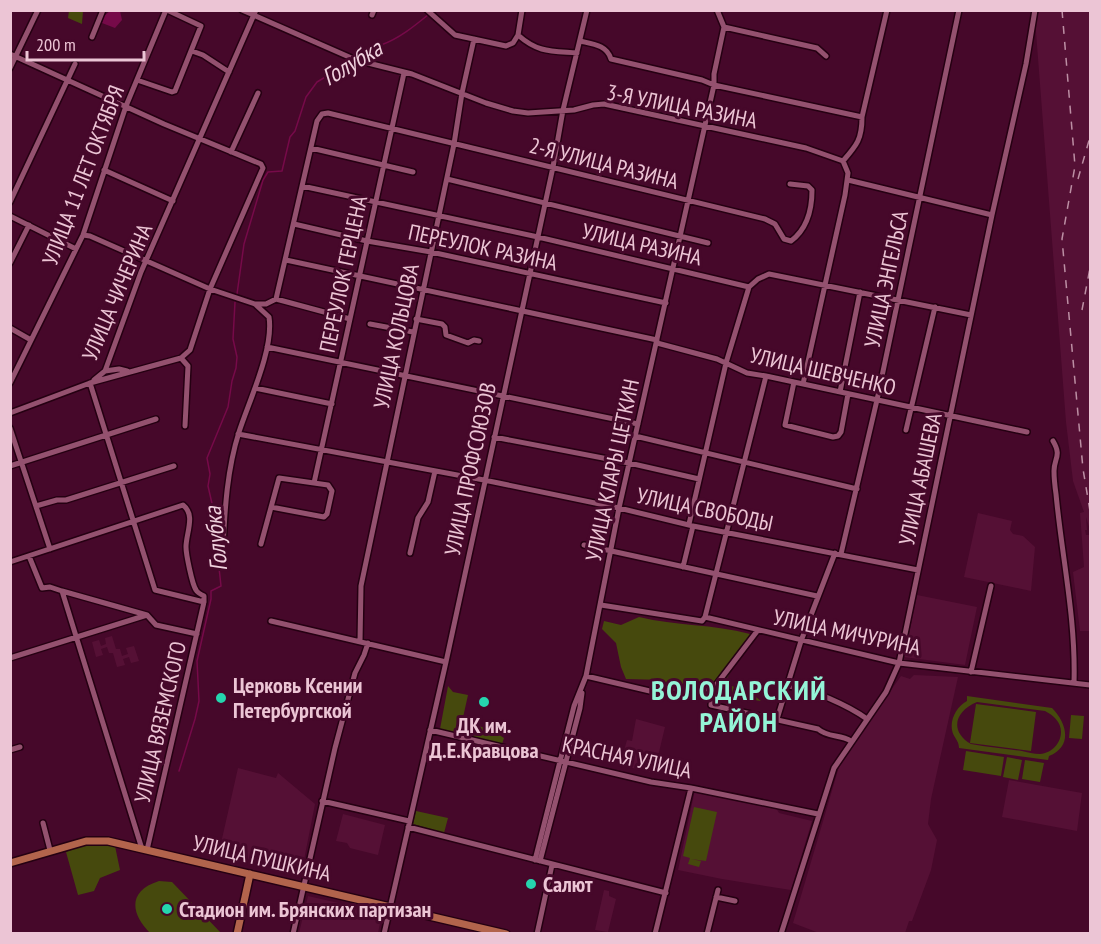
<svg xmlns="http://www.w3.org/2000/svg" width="1101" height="944" font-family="'PT Sans Narrow',sans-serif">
	<rect width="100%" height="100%" fill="#46082a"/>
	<!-- built -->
	<path fill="#551035" d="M1038 11H1090V530L1086 517 1087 530H1085L1086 535H1090V631H1080L1073 572 1084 567 1080 513 1084 512 1073 481 1066 422 1035 19Z
		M978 513 1012 521 1010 530 1013 534 1023 536 1035 547 1031 591 964 577Z
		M917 595 977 607 965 665 904 657Z
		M112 636 116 649H120L122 656 128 654 126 648 134 646 139 661 131 663 129 657 123 659 125 665 117 667 113 653H109L107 647 101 649 103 655 96 657 92 642 99 640 101 646 106 644 105 638Z
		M914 675 958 677 931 799 928 824 937 840 931 870 912 921H909L905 933H819L793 923 839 767 854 743 901 676 910 679Z
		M636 719 665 727 654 773 620 765 627 740 632 741Z
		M238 768 276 778 278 773 315 804 304 860 256 849 253 861 219 852Z
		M1009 780 1082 793 1077 831 1002 817Z
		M695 790 776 808 779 813 812 821 791 890 722 879 678 870Z
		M343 814 385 825 378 855 350 848 347 843 336 841Z
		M604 890 609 891V896L616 899 608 932 595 930Z
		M308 896 382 913 378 933H299Z"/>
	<!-- green -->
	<path fill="#46490d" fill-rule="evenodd" d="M69 11H83L82 24 68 18Z
		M639 617C676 626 713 624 750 634L749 640 727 678V684L752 694 761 701 724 696 681 694 668 687 664 680 626 679 621 667 616 643 602 629 604 621 621 625Z
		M448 686 453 692 468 695 462 722 490 729 504 738 502 744 440 729Z
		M967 696 1052 708C1067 723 1073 746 1049 756L1048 760 959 748C959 740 953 737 952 730 950 719 957 706 967 701ZM977 702 1045 711C1053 715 1061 722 1061 732 1061 743 1052 753 1040 754 1034 754 1027 752 1022 751 1005 749 988 747 971 744 949 731 955 711 977 702Z
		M976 704 1036 712 1031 751 970 743Z
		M1071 715 1084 716 1082 739 1069 738Z
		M966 751 1004 757 1001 776 963 770Z
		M1007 757 1022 760 1018 780 1003 777Z
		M1025 760 1044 763 1040 782 1022 779Z
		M694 807 717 812 706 861 691 859 701 861 699 867 688 864 690 858 683 856Z
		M416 811 448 818 444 833 413 824Z
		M101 844 115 846 120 870 100 878 94 891 78 895 66 852 84 845Z
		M159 881 172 882 221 933H150C131 914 127 891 159 881Z"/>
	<!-- water -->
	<path fill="#760a49" d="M110 11H120L122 20 115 28 102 23 104 16Z"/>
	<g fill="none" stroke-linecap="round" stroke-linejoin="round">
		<!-- stream -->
		<path stroke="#760a49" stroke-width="1.5" d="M355 57C366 47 369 50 381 45 401 38 418 23 434 10
			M237 294 244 244 263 180 268 172 282 171 290 137 295 131 306 97 317 82 352 61
			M179 771 195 719 199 701 197 661 211 599V591L221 586 216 540 209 523 213 508 208 486 210 474 207 458 228 407 232 381 236 368 237 357 233 339 235 302"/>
		<defs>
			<path id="minor" d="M242 10 356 60 412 74 486 103 513 111 528 113 574 110 593 105 604 104 806 148 843 161 848 173 845 195 803 384
				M427 10 455 35 506 46 513 43 518 35C538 53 552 51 577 53
				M372 15 374 10
				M724 27 817 48 826 56
				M518 35 522 10
				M92 37 103 10
				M580 41C593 44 607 45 611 59L702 80 714 85 862 117
				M192 51 203 55 229 72
				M10 54 164 124 261 164 263 168 210 289 190 350 181 358 90 383 10 413
				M10 68 38 10
				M137 80 172 92 175 91 201 26 167 10
				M311 148 413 172
				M231 152 258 93
				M843 161C857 145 862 139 862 117L887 10
				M104 170 173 201
				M447 179 708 243
				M848 180 992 215
				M302 186 538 237 749 287 758 279 769 274 971 315
				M10 202 75 64
				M10 216 76 249
				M294 224 367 241 431 252 666 303
				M83 235 90 236 210 289 255 304 269 317C274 349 249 401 239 432 227 470 225 508 223 547
				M286 260 657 340
				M10 263 29 225
				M276 299 350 319
				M255 304H266L276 299 317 121 322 114 328 113 765 219 775 224 784 239 791 241C807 229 812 210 812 190L808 186 790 184
				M416 319 442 324 445 327 446 335 468 343 474 340 479 341
				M370 324 413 332
				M10 328 31 340
				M657 343 717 359 747 373 766 376 1027 432
				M267 347 638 424
				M181 358 188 366 185 426
				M105 371 119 369 127 371
				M94 380 105 371 141 272 256 10
				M794 382 785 425 833 437 838 436 841 432 848 394
				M10 383 83 235 126 106 166 10
				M90 383 155 590 204 602
				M255 388 332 404
				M840 392 860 292
				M10 428 50 549
				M906 430 935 307
				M238 434 484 480 619 508 693 526 918 570
				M635 436 857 489
				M494 437 629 463 699 479
				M1053 441C1062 456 1054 458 1054 471 1054 479 1055 487 1056 494 1062 558 1076 619 1074 683
				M10 466 156 419
				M36 506 57 500H66L174 466
				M271 507 324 517 327 514 332 491 328 485 314 483
				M689 524 726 363 749 287
				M261 544 279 478 314 483 404 73
				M584 545 817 596
				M410 553 418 518 428 502 435 471
				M841 554 877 400 959 10
				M29 556 42 588 50 587 62 591
				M10 562 183 505C196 515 186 533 186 547 186 554 192 584 196 590 197 592 202 595 204 596V602
				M683 567 693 526
				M601 605 702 621 705 617 899 663 1090 685
				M705 617 766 376
				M271 621 446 662
				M758 630 713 689 711 705 818 729C828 738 840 734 851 741
				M360 642 361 586 454 144 462 93 474 39
				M10 658 147 615 156 625 197 634
				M971 672 991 586
				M586 676 654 692 673 688 713 689
				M788 686C810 688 849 706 867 719
				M777 719 801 641 835 553
				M430 730 651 782 691 788 818 814
				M10 750 20 747
				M322 801 409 821
				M43 823 50 850
				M408 827 666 893
				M142 849 62 591 147 615
				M147 850 204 602
				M535 860 574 706 586 676 619 508 714 85V74L724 27 717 10
				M540 861 580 708 582 693
				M716 897 735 901
				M293 934 335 748 355 673 364 655 368 643
				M384 934 446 662 553 167 563 110 587 10
				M537 934 552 865
				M655 934 691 788
				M707 934 718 890
				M781 934 834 768 886 692 899 663 992 215 1026 64 1035 10"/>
			<path id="major" d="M10 863 86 841H108L506 934
				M237 934 250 874"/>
		</defs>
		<!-- minor casing -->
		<use href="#minor" stroke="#250012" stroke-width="8"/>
		<!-- major casing -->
		<use href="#major" stroke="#250012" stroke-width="10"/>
		<!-- minor -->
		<use href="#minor" stroke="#94516f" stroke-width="5"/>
		<!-- major -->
		<use href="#major" stroke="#b2644c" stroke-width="7"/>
		<!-- rail -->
		<path stroke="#bc8fa4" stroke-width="1.5" stroke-dasharray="8 8" stroke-linecap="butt" d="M1062 10 1075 166 1062 239 1083 469 1090 511
			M1078 179 1090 137
			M1082 310 1090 268"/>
	</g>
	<!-- markers -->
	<g fill="#25d5ae" stroke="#46082a" stroke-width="2">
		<circle cx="221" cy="698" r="6"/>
		<circle cx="484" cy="702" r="6"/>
		<circle cx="531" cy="884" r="6"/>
		<circle cx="167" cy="909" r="6"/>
	</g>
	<g text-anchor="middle" stroke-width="6" stroke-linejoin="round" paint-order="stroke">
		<!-- street labels -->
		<g font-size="22" fill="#ecc5d5" stroke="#46082a">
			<text transform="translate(682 106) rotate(11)" y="8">3-Я УЛИЦА РАЗИНА</text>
			<text transform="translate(604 163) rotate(14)" y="8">2-Я УЛИЦА РАЗИНА</text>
			<text transform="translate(83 175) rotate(-69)" y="8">УЛИЦА 11 ЛЕТ ОКТЯБРЯ</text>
			<text transform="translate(642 244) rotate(13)" y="8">УЛИЦА РАЗИНА</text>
			<text transform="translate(483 247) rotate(12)" y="8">ПЕРЕУЛОК РАЗИНА</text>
			<text transform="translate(343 274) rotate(-78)" y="8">ПЕРЕУЛОК ГЕРЦЕНА</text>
			<text transform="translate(886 279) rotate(-78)" y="8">УЛИЦА ЭНГЕЛЬСА</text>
			<text transform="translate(117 292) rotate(-67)" y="8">УЛИЦА ЧИЧЕРИНА</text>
			<text transform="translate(396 336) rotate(-78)" y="8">УЛИЦА КОЛЬЦОВА</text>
			<text transform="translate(823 371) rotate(13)" y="8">УЛИЦА ШЕВЧЕНКО</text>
			<text transform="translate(470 469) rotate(-78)" y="8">УЛИЦА ПРОФСОЮЗОВ</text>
			<text transform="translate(612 470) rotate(-78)" y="8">УЛИЦА КЛАРЫ ЦЕТКИН</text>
			<text transform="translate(920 479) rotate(-78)" y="8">УЛИЦА АБАШЕВА</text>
			<text transform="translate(705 509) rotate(12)" y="8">УЛИЦА СВОБОДЫ</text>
			<text transform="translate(847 632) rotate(12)" y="8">УЛИЦА МИЧУРИНА</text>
			<text transform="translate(160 722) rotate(-77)" y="8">УЛИЦА ВЯЗЕМСКОГО</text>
			<text transform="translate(627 757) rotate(12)" y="8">КРАСНАЯ УЛИЦА</text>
			<text transform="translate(262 858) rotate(13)" y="8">УЛИЦА ПУШКИНА</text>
		</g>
		<!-- poi labels -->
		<g font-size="22" font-weight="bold" fill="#ecc5d5" stroke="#46082a" text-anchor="start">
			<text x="233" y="693">Церковь Ксении<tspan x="233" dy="25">Петербургской</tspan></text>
			<text x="484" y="733" text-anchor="middle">ДК им.<tspan x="484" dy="25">Д.Е.Кравцова</tspan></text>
			<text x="543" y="892">Салют</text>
			<text x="179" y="917">Стадион им. Брянских партизан</text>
		</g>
		<!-- water labels -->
		<g font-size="24" font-style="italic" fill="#f1d3df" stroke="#46082a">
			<text transform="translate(352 63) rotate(-31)" y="8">Голубка</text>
			<text transform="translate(216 539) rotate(-96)" y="8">Голубка</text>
		</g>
		<!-- district labels -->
		<g font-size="28" font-weight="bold" letter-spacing="1.5" fill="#94f4d7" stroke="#46082a">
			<text x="739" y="700">ВОЛОДАРСКИЙ<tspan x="739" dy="32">РАЙОН</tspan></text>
		</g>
	</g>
	<!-- border -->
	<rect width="1101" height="944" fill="none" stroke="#ecc5d5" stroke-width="24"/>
	<!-- scale -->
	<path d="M27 51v9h117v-9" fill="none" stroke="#ecc5d5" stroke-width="3"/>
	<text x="36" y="51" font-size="18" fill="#ecc5d5" stroke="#46082a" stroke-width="4.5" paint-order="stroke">200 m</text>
</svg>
